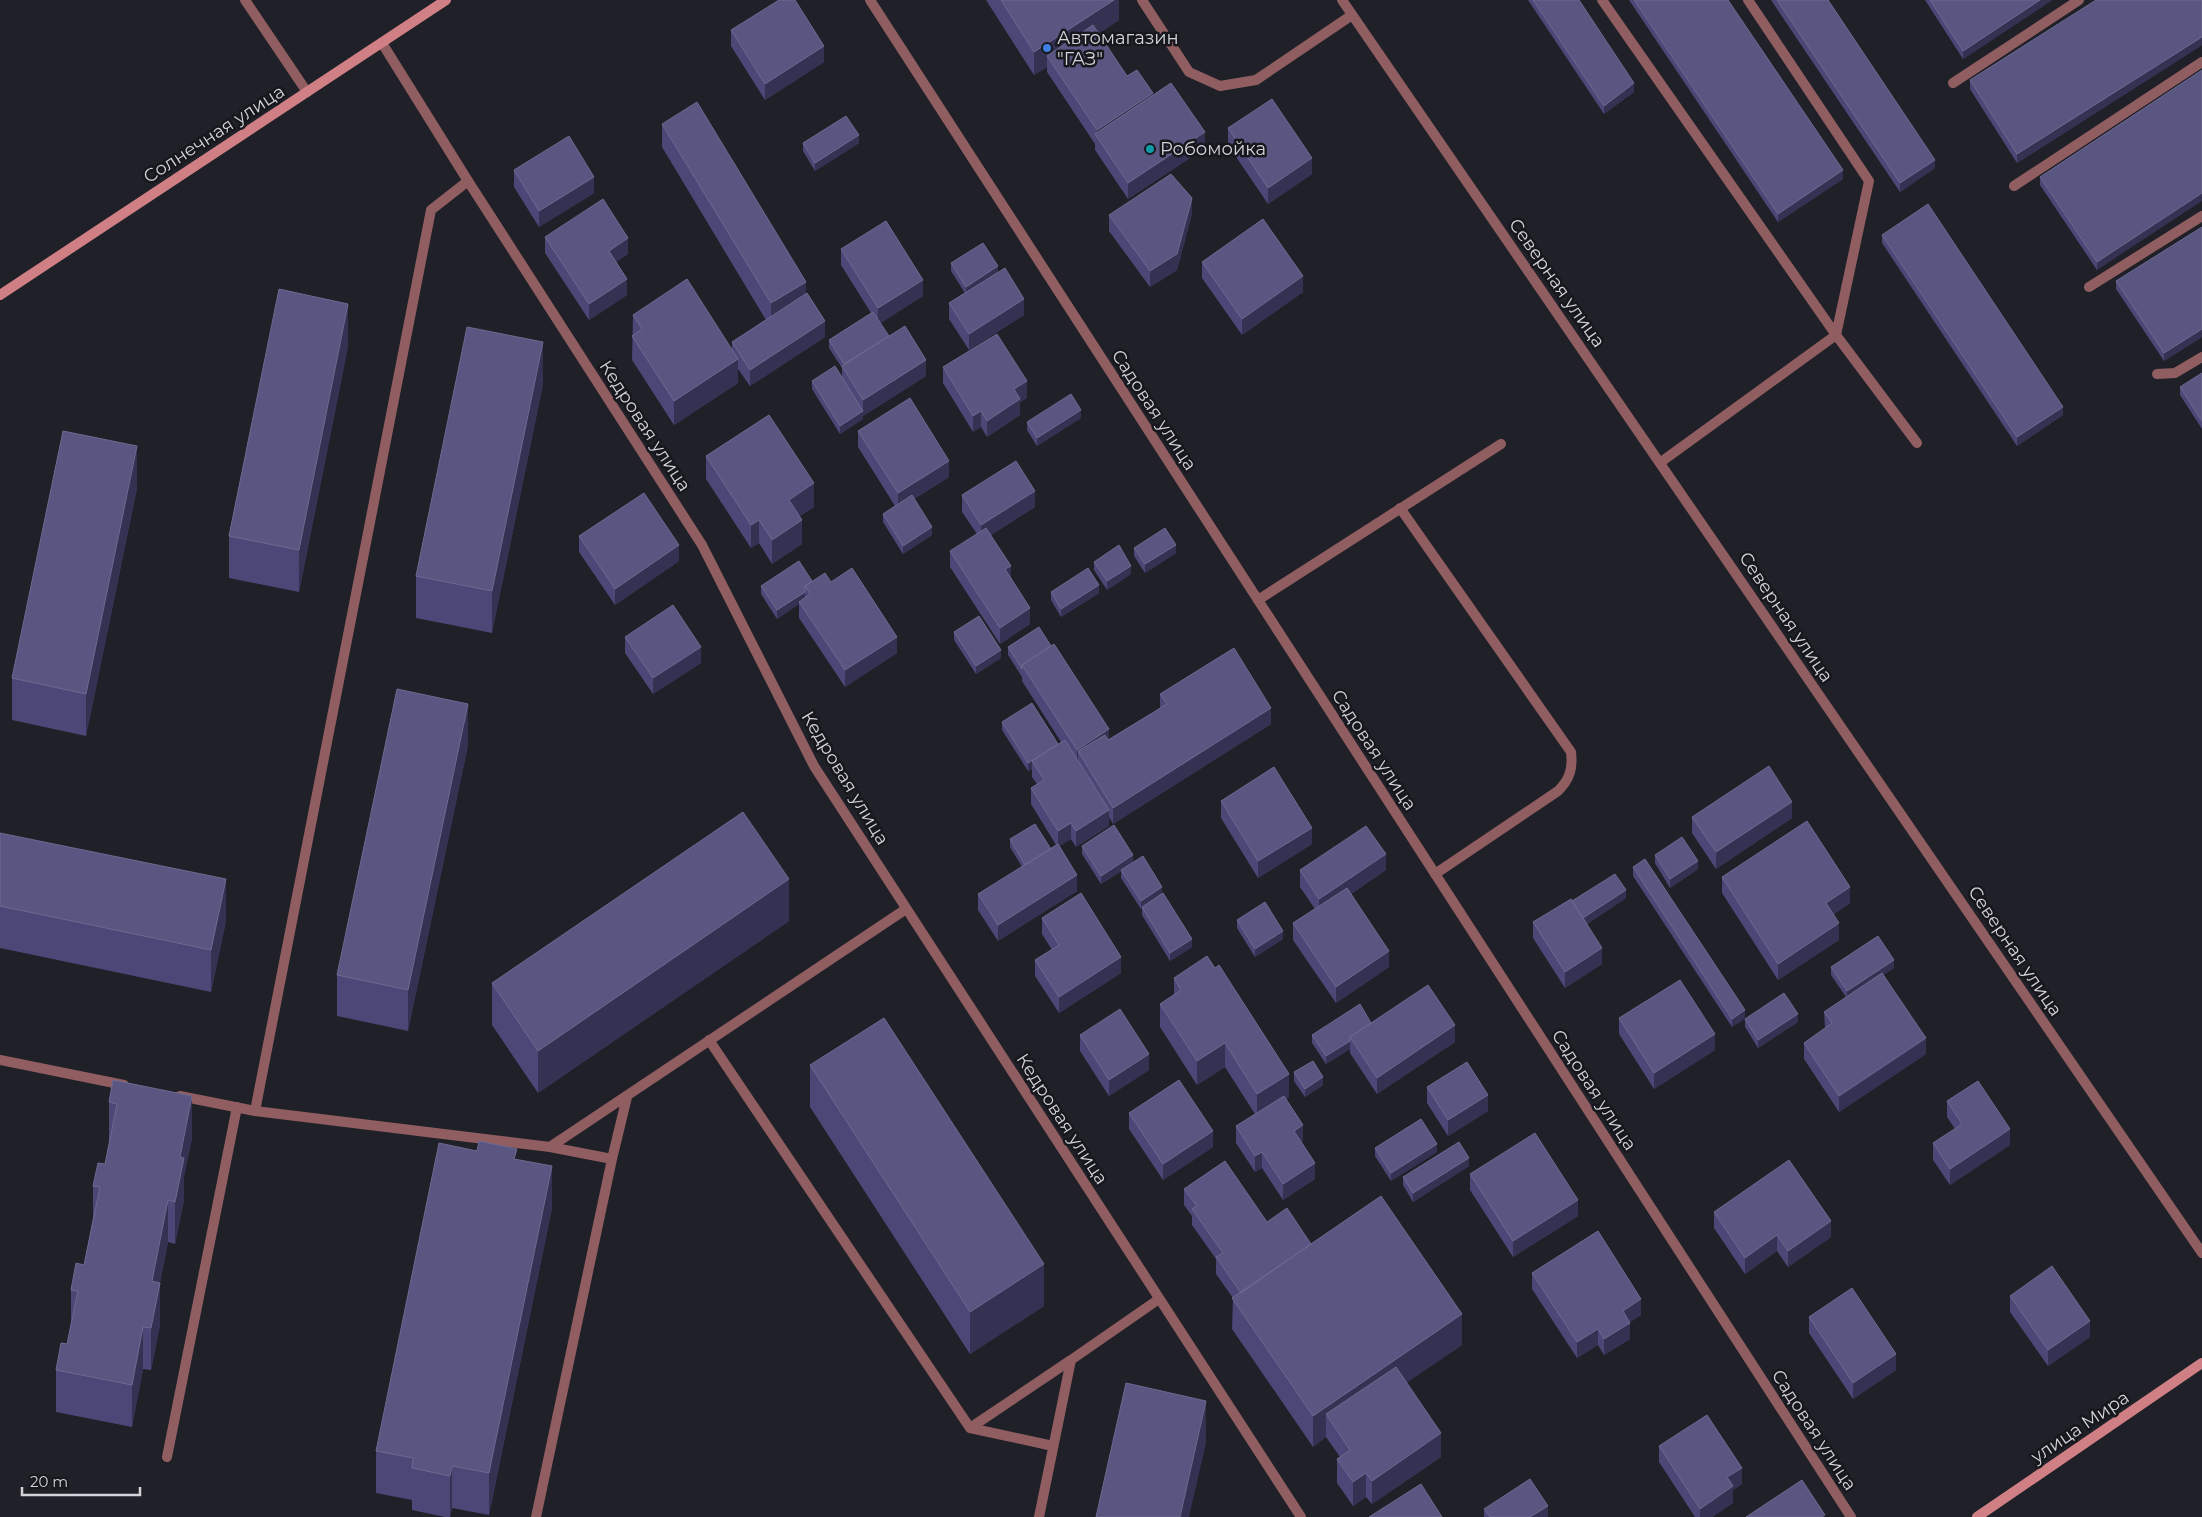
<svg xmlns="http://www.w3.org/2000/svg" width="2202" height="1517" font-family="Montserrat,sans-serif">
	<rect width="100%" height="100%" fill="#202028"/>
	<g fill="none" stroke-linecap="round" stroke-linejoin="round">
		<!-- lane -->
		<path stroke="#905e60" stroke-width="10" d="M1142 0 1189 72 1220 86 1256 80 1352 15
			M1602 0 1836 335 1917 443
			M1953 83 2079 0
			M2014 186 2202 62
			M2089 287 2202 216
			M2157 374 2175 373 2202 357
			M1661 462 1836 335 1869 181 1748 0
			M1400 508 1571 752C1573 768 1570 779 1558 791L1435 874
			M1258 600 1501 444
			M709 1040 970 1428 1071 1360
			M0 1060 124 1085
			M180 1096 255 1111 550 1147 906 909
			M255 1111 431 210 468 181
			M612 1159 627 1097
			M970 1428 1053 1446
			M167 1457 237 1107
			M536 1517 612 1159 550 1147
			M1039 1517 1071 1360 1159 1299"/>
		<!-- street -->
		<path stroke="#905e60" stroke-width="10" d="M245 0 307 92
			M870 0 1851 1517
			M1342 0 2202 1253
			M382 43 468 181 702 545 814 766 1301 1517"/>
		<!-- secondary -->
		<path stroke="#d08084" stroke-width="10" d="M0 295 446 0
			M1977 1517 2202 1363"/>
	</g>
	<!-- wall -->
	<path fill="#4b4777" d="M986 0H1119V20L1098 34 1127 76 1153 96 1205 148 1128 199 1095 150V144L1047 72V67L1034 75Z
		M1528 0H1579L1634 92 1604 114Z
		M1629 0H1728L1843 179 1778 222Z
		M1771 0H1828L1935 168 1900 192Z
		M1925 0H2052L1963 59Z
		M2202 0V45L2017 163 1970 89V80Z
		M731 30 824 62 765 100 731 46Z
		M2202 70 2097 270 2040 185V177Z
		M662 124 806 294 825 337 750 386 738 369V383L674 425 632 360 633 315 732 348V342L766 320 662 147Z
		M1228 128 1312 174 1268 204 1228 145Z
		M803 143H859L815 171 803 151Z
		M514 170 594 193 539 227 514 187Z
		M1192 214 1177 270 1150 287 1109 231V215Z
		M2202 227V337L2164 361 2116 289V281Z
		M1882 235 2063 415 2017 446 1882 243Z
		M545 237 628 254 616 262 627 295 589 320 545 253Z
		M841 249 923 296 880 323 889 336 926 376 863 416V419L840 434 812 389V381L842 377V368L829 348V340L871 313 841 265Z
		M1202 262 1303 292 1242 335 1202 278Z
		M951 263 998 273 1024 315 969 350 949 319V303L965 293 951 271Z
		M348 346 299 592 229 578V536Z
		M943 367 1027 398 1020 402V415L987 437 981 427 973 432 943 383Z
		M2202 373V429L2180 395V387Z
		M543 384 492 633 416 618V576Z
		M1081 418 1037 446 1027 430V422Z
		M858 431 949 477 914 499 932 535 903 554 883 522V514L895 506 858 447Z
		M706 456 814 507 800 516 802 544 772 564 759 543 751 548 706 479Z
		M137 488 86 736 12 720V678Z
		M962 495 1035 507 991 535 1011 577 1030 624 1000 644 950 567V551L977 534 962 512Z
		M579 536 679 561 615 605 579 552Z
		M1134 548 1176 553 1145 573 1134 556Z
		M1094 562 1131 574 1107 590 1094 570Z
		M812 581 831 582 897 653 845 687 799 618V604L777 619 761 594V586Z
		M1051 592 1099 593 1061 617 1051 600Z
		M954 632 1001 658 976 674 954 640Z
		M625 637 701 663 653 694 625 653Z
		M1008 647 1109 740 1160 708V694L1271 724 1113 824 1109 817V826L1076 847 1071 839 1059 846 1077 891 998 941 978 910V894L1022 867 1010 847V839L1051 849 1056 845 1031 804V788L1037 784 1032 777V769L1028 771 1002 730V722L1058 745 1061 742 1022 681V677L1008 655Z
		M468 745 408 1031 337 1016V975Z
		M1221 801 1312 844 1258 878 1221 818Z
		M1692 817 1792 818 1716 869 1692 833Z
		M0 833 226 921 211 992 0 948Z
		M1082 846 1133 862 1162 894 1192 947 1170 961 1142 915V908L1141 909 1121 878V871L1101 884 1082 854Z
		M1655 855 1698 869 1670 888 1655 863Z
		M1633 867 1745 1010 1732 1027 1633 876Z
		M1300 870H1386L1351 894 1389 967 1336 1003 1293 940V923L1315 909 1300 887Z
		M1722 877 1850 903 1834 914 1839 940 1778 980 1722 893Z
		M1626 898 1587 924 1602 964 1565 988 1533 938V922L1572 901Z
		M1042 918 1121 973 1059 1013 1035 976V960L1052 950 1042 934Z
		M1237 920 1283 939 1255 957 1237 928Z
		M789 921 538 1093 492 1025V983Z
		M1831 967 1894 968 1883 975 1926 1054 1839 1112 1804 1059V1043L1825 1028 1824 1012 1846 997 1831 975Z
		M1174 978 1289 1097 1286 1099 1303 1141 1301 1142 1315 1179 1283 1200 1262 1168 1255 1172 1236 1143V1126L1255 1114 1225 1067 1197 1085 1160 1027V1004L1174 995Z
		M1619 1018 1715 1050 1654 1089 1619 1034Z
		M1745 1019 1798 1022 1758 1048 1745 1027Z
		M1371 1023 1455 1042 1377 1094 1350 1053V1049L1326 1064 1312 1043V1035Z
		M1080 1035 1149 1070 1109 1096 1080 1051Z
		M810 1065 1044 1306 970 1354 810 1107Z
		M1294 1072 1323 1085 1305 1097 1294 1081Z
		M113 1080 192 1138 184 1176V1200L175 1244 168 1242 160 1282V1325L151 1370 143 1369 132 1427 56 1412V1370L67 1344 71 1325V1290L84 1265 93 1218V1186L105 1164 109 1144V1102Z
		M1427 1087 1488 1111 1448 1136 1427 1103Z
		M1947 1101 2010 1145 1950 1185 1933 1160V1143L1955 1129 1947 1117Z
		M1129 1113 1213 1147 1163 1180 1129 1129Z
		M1375 1148 1437 1152 1391 1181 1375 1156Z
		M517 1159 552 1208 489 1515 452 1508 450 1517H445L412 1510V1500L376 1493V1451Z
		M1469 1166 1413 1202 1403 1185V1177Z
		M1470 1174 1578 1216 1513 1257 1470 1190Z
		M1184 1189 1267 1222 1311 1244 1462 1345 1407 1382 1441 1457 1372 1504 1366 1497 1353 1506 1337 1483V1459L1340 1457 1326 1437 1313 1447 1232 1329 1233 1298 1216 1274V1259L1192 1225V1216L1184 1205Z
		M1714 1212 1831 1237 1788 1267 1777 1251 1745 1274 1714 1228Z
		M1532 1273 1641 1315 1630 1322V1339L1604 1355 1598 1345 1577 1358 1532 1289Z
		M2010 1296 2090 1337 2048 1366 2010 1312Z
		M1809 1317 1896 1370 1853 1399 1809 1333Z
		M1659 1446 1742 1484 1733 1490V1503L1712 1517H1695L1659 1462Z
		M1484 1509 1548 1517H1484Z"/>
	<!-- shaded-wall -->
	<path fill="#343153" d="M1114 0H1119V20L1052 64 1047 56V67L1034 75V52Z
		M2040 0H2052L1963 59V51Z
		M2202 37V45L2017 163V154Z
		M824 46V62L765 100V84Z
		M1634 83V92L1604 114V106Z
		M1153 93V109L1097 137V130Z
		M1205 132V148L1128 199V183Z
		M859 135V143L815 171V163Z
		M1312 158V174L1268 204V188Z
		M1935 160V168L1900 192V183Z
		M1843 170V179L1778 222V214Z
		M594 177V193L539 227V211Z
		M2202 193V201L2097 270V262Z
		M1192 198V214L1177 270 1150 287V271Z
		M628 238V254L609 267V251Z
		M998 266V274L966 295V287Z
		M1303 276V292L1242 335V319Z
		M627 279V295L589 320V304Z
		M923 280V296L878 325V308Z
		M806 282V305L771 327V303Z
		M1024 299V315L969 350V334Z
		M348 304V346L299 592V550Z
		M825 321V337L750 386V370Z
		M2202 329V337L2164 361V353Z
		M543 342V384L492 633V591Z
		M738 359V383L674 425V401Z
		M926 360V376L863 416V400Z
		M1027 381V398L1020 402V415L987 437V421L1014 389Z
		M2063 407V415L2017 446V437Z
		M1081 410V418L1037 446V438Z
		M863 411V419L840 434V426Z
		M981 411V427L973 432V416Z
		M137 446V488L86 736V694Z
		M949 461V477L898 509V493Z
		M814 483V507L789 523V500Z
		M1035 491V507L981 541V525Z
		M759 520V543L751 548V525Z
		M802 520V544L772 564V540Z
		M932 527V535L903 554V546Z
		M679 545V561L615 605V589Z
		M1176 545V553L1145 573V564Z
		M1011 566V582L1005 569Z
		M1131 566V574L1107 590V581Z
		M1099 585V593L1061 617V609Z
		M805 592V601L799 602V604L777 619V610Z
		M1030 608V624L1000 644V628Z
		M897 637V653L845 687V670Z
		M701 647V663L653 694V678Z
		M1001 650V658L976 674V666Z
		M468 704V745L408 1031V990Z
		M1271 708V724L1113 824V808Z
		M1109 729V745L1078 751V766H1077V750Z
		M1058 744 1032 761V769L1028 771V763Z
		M1792 802V818L1716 869V852Z
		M1109 810V826L1076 847V831Z
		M1071 823V839L1058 847V831Z
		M1312 828V844L1258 878V861Z
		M1386 854V870L1319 915V899Z
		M1133 855V864L1101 884V876Z
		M1698 861V869L1670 888V879Z
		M1077 875V891L998 941V925Z
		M226 879V921L211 992V950Z
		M789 879V921L538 1093V1051Z
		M1162 887V895L1141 909V901Z
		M1850 887V903L1826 919V903Z
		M1626 890V898L1582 927V918Z
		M1839 923V940L1778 980V964Z
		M1283 931V939L1255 957V949Z
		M1192 939V947L1170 961V953Z
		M1602 948V964L1565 988V972Z
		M1389 951V967L1336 1003V987Z
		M1121 957V973L1059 1013V997Z
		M1894 960V968L1847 999V991Z
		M1745 1010V1019L1732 1027V1019Z
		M1798 1014V1022L1758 1048V1040Z
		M1455 1025V1042L1377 1094V1078Z
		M1715 1034V1050L1654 1089V1073Z
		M1926 1038V1054L1839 1112V1096Z
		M1350 1041V1049L1326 1064V1056Z
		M1225 1043V1067L1197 1085V1061Z
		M1149 1054V1070L1109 1096V1080Z
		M1289 1074V1097L1257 1117V1094Z
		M1323 1077V1085L1305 1097V1089Z
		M1488 1095V1111L1448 1136V1120Z
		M192 1096V1138L184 1176V1200L175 1244V1202L180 1157Z
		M1303 1125V1141L1294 1147V1131Z
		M2010 1129V1145L1950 1185V1169Z
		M1213 1131V1147L1163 1180V1164Z
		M1437 1144V1152L1391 1181V1173Z
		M1262 1152V1168L1255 1172V1156Z
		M1469 1158V1166L1413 1202V1193Z
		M1315 1163V1179L1283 1200V1184Z
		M552 1166V1208L489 1515V1473Z
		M168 1200V1242L152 1323V1281Z
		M1578 1200V1216L1513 1257V1241Z
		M1831 1221V1237L1788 1267V1251Z
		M1777 1235V1251L1745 1274V1258Z
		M1044 1264V1306L970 1354V1312Z
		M160 1283V1325L151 1370V1328Z
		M1641 1299V1315L1623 1327V1311Z
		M1462 1314V1345L1337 1430 1326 1414V1437L1313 1447V1416Z
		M2090 1321V1337L2048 1366V1350Z
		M1630 1323V1339L1604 1355V1339Z
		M143 1327V1369L132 1427V1385Z
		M1598 1329V1345L1577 1358V1342Z
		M1896 1354V1370L1853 1399V1383Z
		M1206 1401V1443L1189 1517H1180Z
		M1441 1433V1457L1372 1504V1481Z
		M452 1466V1508L450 1517V1476Z
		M1742 1468V1484L1733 1490V1503L1712 1517H1700V1509L1727 1477Z
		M1366 1473V1497L1353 1506V1482Z
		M1548 1506V1517H1530Z"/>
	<!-- building -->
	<path fill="#5a5682" stroke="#6d6990" d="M779 0H795L824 46 765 84 731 30Z
		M1001 0H1114L1034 52Z
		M1533 0H1579L1634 83 1604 106Z
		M1634 0H1728L1843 170 1778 214Z
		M1777 0H1828L1935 160 1900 183Z
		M1930 0H2040L1963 51Z
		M2096 0H2202V37L2017 154 1970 80Z
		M1093 25 1127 76 1137 70 1153 93 1097 130 1047 56Z
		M2202 70V193L2097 262 2040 177Z
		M1171 83 1205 132 1128 183 1095 134Z
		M1272 99 1312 158 1268 188 1228 128Z
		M697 102 806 282 771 303 662 124Z
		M846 116 859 135 815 163 803 143Z
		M569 136 594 177 539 211 514 170Z
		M1171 174 1192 198 1177 254 1150 271 1109 215Z
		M603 199 628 238 609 251 627 279 589 304 545 237Z
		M1928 204 2063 407 2017 437 1882 235Z
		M1263 219 1303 276 1242 319 1202 262Z
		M886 221 923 280 878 308 841 249Z
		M2202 227V329L2164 353 2116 281Z
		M983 243 998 266 966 287 951 263Z
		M1005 268 1024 299 969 334 949 303Z
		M687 279 738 359 674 401 632 336 642 329 633 315Z
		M279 289 348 304 299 550 229 536Z
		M807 293 825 321 750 370 732 342Z
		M873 312 889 336 844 364 829 340Z
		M905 326 926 360 863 400 842 366Z
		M467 327 543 342 492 591 416 576Z
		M997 334 1027 381 1014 389 1020 399 987 421 981 411 973 416 943 367Z
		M835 366 863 411 840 426 812 381Z
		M2202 373V421L2180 387Z
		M1071 394 1081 410 1037 438 1027 422Z
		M910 398 949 461 898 493 858 431Z
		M769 415 814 483 789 500 802 520 772 540 759 520 751 525 706 456Z
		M63 431 137 446 86 694 12 678Z
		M1016 461 1035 491 981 525 962 495Z
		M644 493 679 545 615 589 579 536Z
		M912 495 932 527 903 546 883 514Z
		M986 528 1011 566 1005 569 1030 608 1000 628 950 551Z
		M1165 528 1176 545 1145 564 1134 548Z
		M1119 545 1131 566 1107 581 1094 562Z
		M799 561 812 581 805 586V592L777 610 761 586Z
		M852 568 897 637 845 670 799 602 810 594 805 586 825 573 831 582Z
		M1088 568 1099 585 1061 609 1051 592Z
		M673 605 701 647 653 678 625 637Z
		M979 616 1001 650 976 666 954 632Z
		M1039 627 1051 646 1022 665V669L1008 647Z
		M1054 644 1109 729 1077 750 1022 665Z
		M1234 648 1271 708 1113 808 1078 751 1105 735 1108 740 1167 704 1160 694Z
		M397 689 468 704 408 990 337 975Z
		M1032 703 1058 744 1028 763 1002 722Z
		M1065 740 1109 810 1076 831 1071 823 1058 831 1031 788 1044 780 1032 761Z
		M1769 766 1792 802 1716 852 1692 817Z
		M1274 767 1312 828 1258 861 1221 801Z
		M743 812 789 879 538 1051 492 983Z
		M1807 821 1850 887 1826 903 1839 923 1778 964 1722 877Z
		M1035 824 1051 849 1025 865 1010 839Z
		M1114 825 1133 855 1101 876 1082 846Z
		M1366 826 1386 854 1319 899 1300 870Z
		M0 833 226 879 211 950 0 906Z
		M1682 837 1698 861 1670 879 1655 855Z
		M1058 844 1077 875 998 925 978 894Z
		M1143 856 1162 887 1141 901 1121 870Z
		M1645 859 1745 1010 1732 1019 1633 867Z
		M1615 874 1626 890 1583 918 1572 901Z
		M1347 888 1389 951 1336 987 1293 923Z
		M1081 893 1121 957 1059 997 1035 960 1059 945 1042 918Z
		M1163 893 1192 939 1170 953 1142 907Z
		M1571 899 1602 948 1565 972 1533 922Z
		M1265 902 1283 931 1255 949 1237 920Z
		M1878 936 1894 960 1847 991 1831 967Z
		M1207 956 1215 968 1219 965 1289 1074 1257 1094 1225 1043 1197 1061 1160 1004 1181 990 1174 978Z
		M1882 973 1926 1038 1839 1096 1804 1043 1832 1023 1824 1012Z
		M1680 980 1715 1034 1654 1073 1619 1018Z
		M1428 985 1455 1025 1377 1078 1350 1037Z
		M1784 993 1798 1014 1758 1040 1745 1019Z
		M1360 1004 1371 1023 1350 1037V1041L1326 1056 1312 1035Z
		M1120 1009 1149 1054 1109 1080 1080 1035Z
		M884 1018 1044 1264 970 1312 810 1065Z
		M1313 1061 1323 1077 1305 1089 1294 1072Z
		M1467 1062 1488 1095 1448 1120 1427 1087Z
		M113 1080 192 1096 180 1157 184 1158 175 1202 168 1200 152 1281 160 1283 151 1328 143 1327 132 1385 56 1370 61 1343 67 1344 78 1291 71 1290 76 1263 84 1265 100 1187 93 1186 98 1163 105 1164 117 1104 109 1102Z
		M1179 1080 1213 1131 1163 1164 1129 1113Z
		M1978 1081 2010 1129 1950 1169 1933 1143 1962 1124 1947 1101Z
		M1284 1096 1303 1125 1294 1131 1315 1163 1283 1184 1262 1152 1255 1156 1236 1126Z
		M1421 1119 1437 1144 1391 1173 1375 1148Z
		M1535 1133 1578 1200 1513 1241 1470 1174Z
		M479 1141 517 1149 514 1159 552 1166 489 1473 452 1466 450 1476 412 1468 413 1458 376 1451 439 1143 477 1151Z
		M1459 1142 1469 1158 1413 1193 1403 1177Z
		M1789 1160 1831 1221 1788 1251 1777 1235 1745 1258 1714 1212Z
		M1225 1161 1267 1222 1287 1208 1311 1244 1241 1293 1216 1257 1223 1253 1192 1209 1197 1206 1184 1189Z
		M1381 1196 1462 1314 1313 1416 1232 1298Z
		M1598 1231 1641 1299 1623 1311 1630 1323 1604 1339 1598 1329 1577 1342 1532 1273Z
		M2052 1266 2090 1321 2048 1350 2010 1296Z
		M1852 1288 1896 1354 1853 1383 1809 1317Z
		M1396 1367 1441 1433 1372 1481 1366 1473 1353 1482 1337 1459 1350 1450 1326 1414Z
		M1126 1383 1206 1401 1180 1517H1096Z
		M1707 1415 1742 1468 1727 1477 1733 1486 1700 1509 1659 1446Z
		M1530 1479 1548 1506 1530 1517H1490L1484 1509Z
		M1802 1480 1825 1515 1822 1517H1746Z
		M1421 1484 1442 1517H1369Z"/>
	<!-- markers -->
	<circle fill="#3f7fe0" stroke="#17171e" stroke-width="2" cx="1047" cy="48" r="5"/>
	<circle fill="#0f9aa8" stroke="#17171e" stroke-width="2" cx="1150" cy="149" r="5"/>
	<g text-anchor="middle" stroke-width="5" stroke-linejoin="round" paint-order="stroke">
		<!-- poi labels -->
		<g font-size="18" fill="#d3d3d9" stroke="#17171e" text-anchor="start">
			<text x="1057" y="44">Автомагазин<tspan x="1057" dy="21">"ГАЗ"</tspan></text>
			<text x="1160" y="155">Робомойка</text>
		</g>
		<!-- street labels -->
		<g font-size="18" fill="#d3d3d9" stroke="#17171e">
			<text transform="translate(214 134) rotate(-33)" y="6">Солнечная улица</text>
			<text transform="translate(1557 283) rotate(55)" y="6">Северная улица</text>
			<text transform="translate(1154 410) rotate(57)" y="6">Садовая улица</text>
			<text transform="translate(645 426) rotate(57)" y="6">Кедровая улица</text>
			<text transform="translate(1786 617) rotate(56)" y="6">Северная улица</text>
			<text transform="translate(1374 750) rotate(57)" y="6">Садовая улица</text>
			<text transform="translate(845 778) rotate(59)" y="6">Кедровая улица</text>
			<text transform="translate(2015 951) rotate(56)" y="6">Северная улица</text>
			<text transform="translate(1594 1090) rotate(57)" y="6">Садовая улица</text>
			<text transform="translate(1062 1119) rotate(57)" y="6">Кедровая улица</text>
			<text transform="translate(2080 1427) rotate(-34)" y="6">улица Мира</text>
			<text transform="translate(1814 1430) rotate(57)" y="6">Садовая улица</text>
		</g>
	</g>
	<!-- scale -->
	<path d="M22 1487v8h118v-8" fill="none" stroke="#d3d3d9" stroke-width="2.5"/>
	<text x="30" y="1487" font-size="15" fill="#d3d3d9" stroke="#17171e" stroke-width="4" paint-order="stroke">20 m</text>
</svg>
